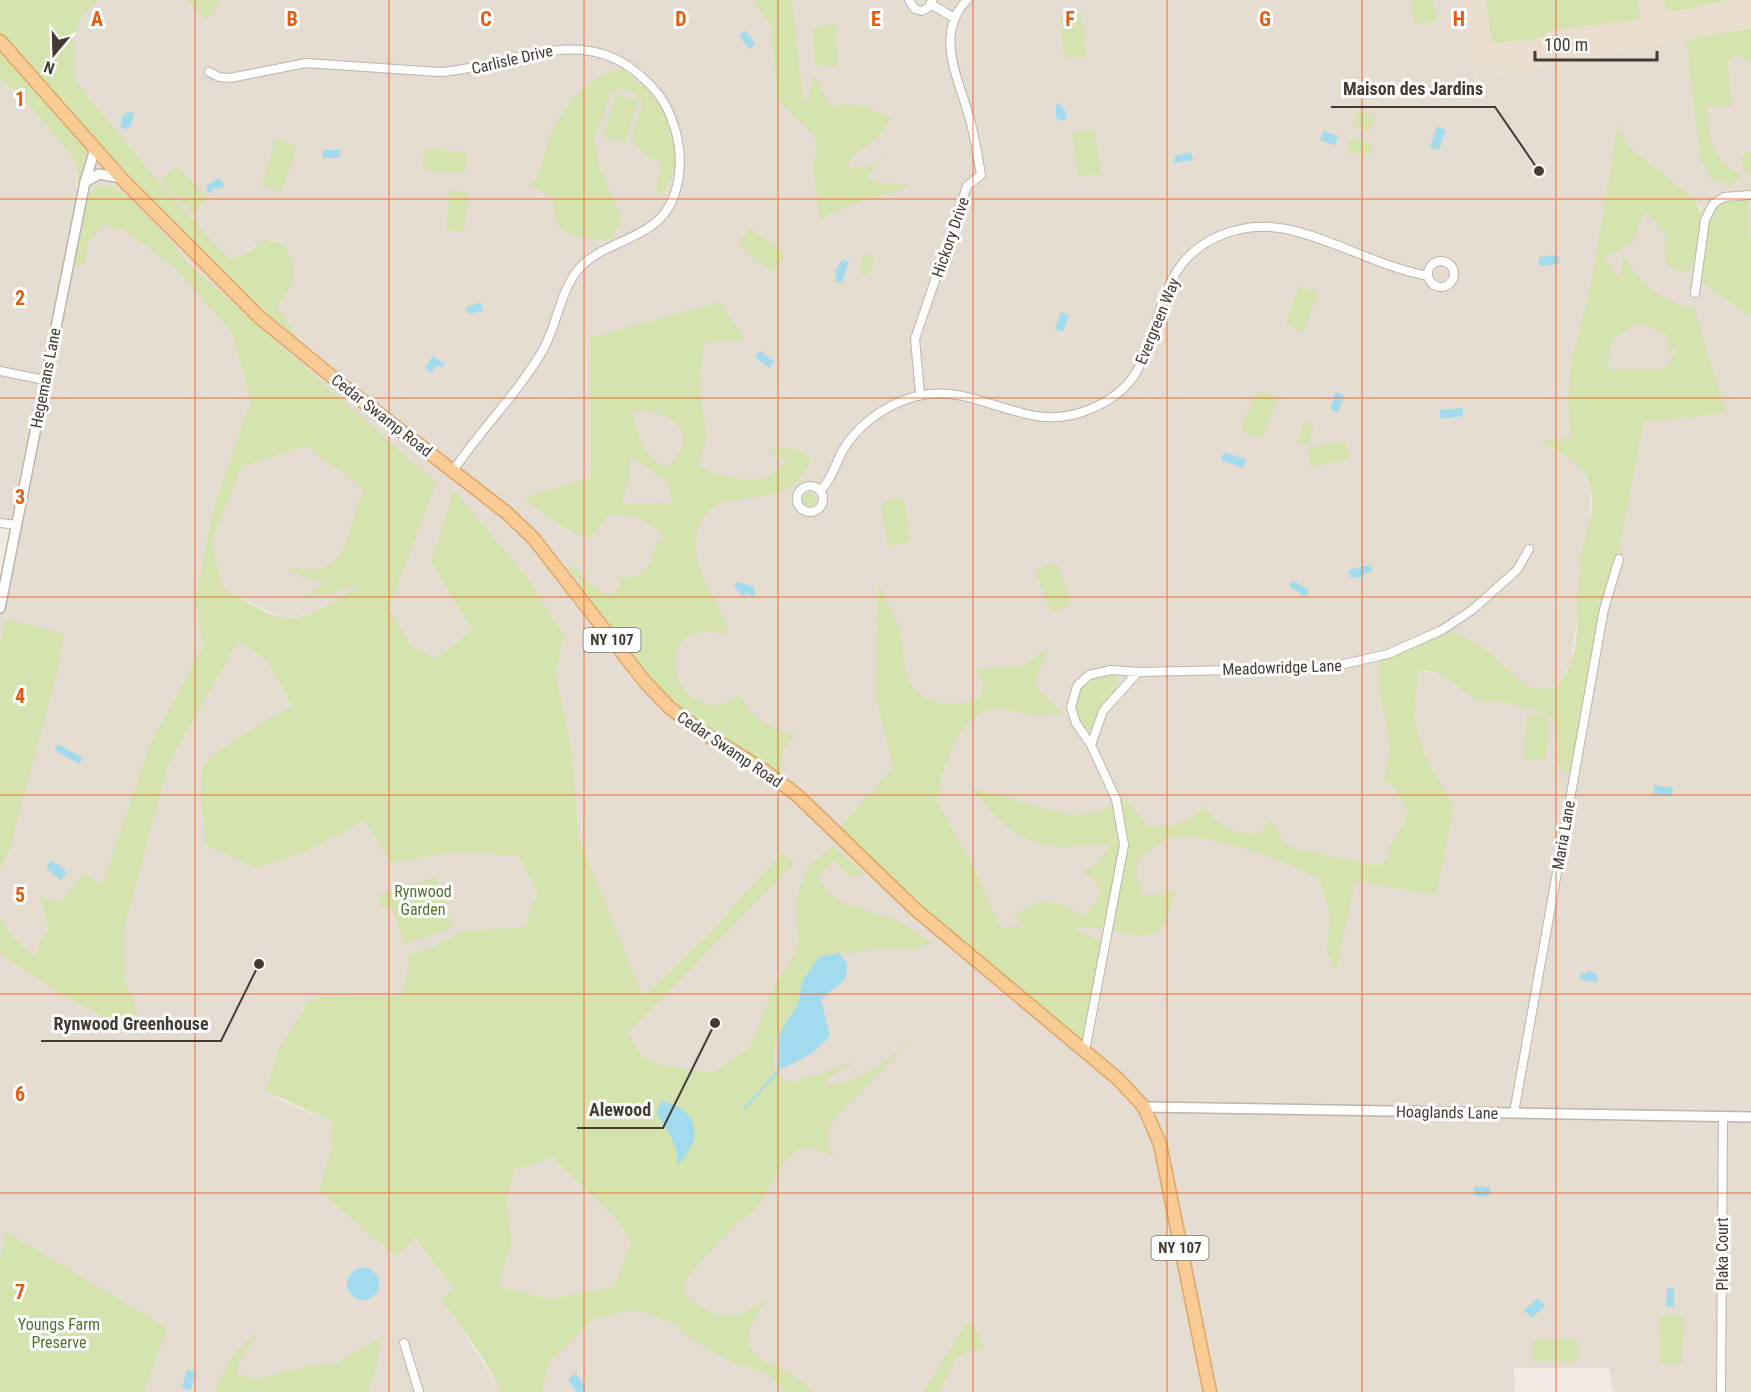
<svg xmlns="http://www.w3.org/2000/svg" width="1751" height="1392" font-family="'Roboto Condensed',sans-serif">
	<rect width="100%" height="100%" fill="#f1ebe4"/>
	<!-- residential -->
	<path fill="#e5dcd2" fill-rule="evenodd" d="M98 0H754L771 28 777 93 804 122 792 0H1465L1476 81 1686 40 1700 159 1733 171 1726 167 1714 149 1707 124V105L1732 106 1728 65 1731 58 1736 56 1751 60V151L1745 152 1744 169 1751 175V241L1746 195 1696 278 1751 317V1110L1728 1116 1751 1117V1392H1613L1609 1368H1514L1515 1392H542L549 1362 594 1319 760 1075 750 1047 714 1072 674 1068 645 1058 627 1033 793 863 782 852 708 935 643 997 578 834 573 757 556 674 564 635 529 580 454 491 431 562 472 630 436 659 412 646 389 608 435 483 368 586 310 613 283 619 223 588 211 542 242 467 309 445 367 444 115 200 231 331 251 401 215 502 195 598 203 646 150 744 102 885 81 919 41 905 48 929 40 942 35 957 14 938 0 919V869L9 855 6 619 0 644V598L14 528 0 526V80L19 94 73 157 76 165 77 200 95 153 277 307 289 293 291 253 283 243 273 240 251 247 243 255 229 260 165 190 73 78V38L81 17ZM1618 127 1628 146 1694 199 1702 209 1665 262V233L1644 209ZM1593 291 1613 318 1608 369H1663L1670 362 1694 309 1644 422 1614 573 1555 754 1558 736 1551 717 1525 706 1494 701 1486 703 1474 699 1439 673 1418 672 1414 720 1426 757 1454 809 1435 895 1354 880 1336 970 1330 913 1318 878 1292 865 1357 860 1377 866 1390 857 1389 846 1402 827 1408 812 1394 787 1383 781 1390 762 1389 724 1380 686 1454 632 1526 686 1539 689 1556 687 1571 663 1578 613 1580 561 1590 524 1591 489 1578 464 1559 451 1540 444 1571 437ZM590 338 609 514 591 537 570 533 538 506 522 499 591 477ZM879 583 915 723 947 763 937 801 975 870 1001 928 836 833 894 768 876 697Z
		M238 641 268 662 292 707 232 742 256 868 304 852 366 821 391 863 452 852 519 856 537 892 525 927 462 931 431 948 409 954 405 996 321 997 309 1001 266 1091 284 1102 331 1121 332 1143 319 1190 396 1257 414 1238 453 1290 441 1298 502 1392H0V954L63 995 138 1035 134 1000 125 982 123 934 168 765Z
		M553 1158 615 1218 631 1243 614 1286 551 1299 498 1286 512 1239 506 1202 515 1169Z"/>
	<!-- education -->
	<path fill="#eadece" d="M1465 0H1751V28L1476 81Z"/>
	<!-- green -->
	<path fill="#d5e4ae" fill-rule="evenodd" d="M0 0H98L81 17 73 38V78L165 190 229 259 243 255 265 240 283 243C301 266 296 286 277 307L314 363 95 153 86 197C93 189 99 183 110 186 131 192 175 247 190 265L436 483 389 608 412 646 436 659 472 630 431 562 454 490 529 580 564 635 556 674 573 757 578 834 643 997 708 935 782 852 794 863 628 1033 644 1058 674 1068 714 1072 750 1047 776 982 793 958 799 942 796 914 798 893 809 865 833 846 865 874 851 877 835 860 818 876 826 892 841 902 900 922 932 943 912 950 880 949 819 957C814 965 806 972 803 981 800 988 801 997 798 1004 788 1031 758 1048 782 1079L793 1082 859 1061 835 1073 822 1085C857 1087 886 1061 911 1038 897 1053 884 1069 870 1083 852 1101 808 1132 836 1157 823 1152 811 1143 797 1151 777 1163 769 1193 754 1211 750 1216 741 1219 736 1224 728 1232 686 1276 684 1283 680 1302 716 1317 732 1315 747 1313 757 1305 768 1296 755 1318 734 1342 762 1360 770 1365 780 1367 788 1372 798 1378 806 1385 815 1392H786L767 1374 730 1361 690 1338 678 1326 641 1311 629 1310 594 1319 549 1362 542 1392H502L482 1357 441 1299 453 1289 415 1238 396 1257 319 1190 332 1143 331 1121 266 1091 278 1050 309 1001 321 997 404 996 409 954 431 948 462 931 525 927 537 892 519 856 452 852 391 863 365 821 304 852 256 868 206 845C205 828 196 780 204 766 214 748 272 718 292 706L268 662 238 641 168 765 123 934 125 982 134 1000 137 1012 134 1021 139 1036 63 995 0 954V919L14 938 35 957 40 942 48 929 40 896 60 903 83 875H88L102 885 150 744 203 646 195 598 215 502 251 401 231 331 172 265 124 230 103 225 88 242 85 263 72 268 70 265C75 234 84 187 73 157L19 94 0 80ZM309 445C324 465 346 470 364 492 350 513 351 561 322 568 312 571 298 568 288 568 302 579 314 582 331 579L309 593C330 599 342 589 361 583 346 597 302 623 281 618 264 614 239 596 223 588L211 542 242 467ZM553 1158 615 1218 631 1243 614 1286 551 1299 498 1286 512 1239 506 1202 515 1169Z
		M186 0H217L221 3 206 19Z
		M754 0H792L803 101 807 103 814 73 827 101 834 107 842 104 863 105 866 108 891 117C887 124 883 133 877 138 863 150 851 150 848 169L871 166 887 154 869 174 868 181C882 181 894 186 909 184 896 195 883 193 869 198 852 204 834 211 820 220L813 168 817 150 815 136 782 104 777 93 771 28Z
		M1411 0H1433L1436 19 1433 23 1416 24 1414 22Z
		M1486 0H1637L1640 19 1545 31 1546 37 1492 44Z
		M1664 0H1731L1673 12 1665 7Z
		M1078 13 1081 14 1086 54 1083 57H1067L1064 55 1060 17Z
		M833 23 836 25 838 64 836 67 815 65 813 27Z
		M1751 28V60L1736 56 1731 58 1728 65 1732 106H1707C1707 132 1713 163 1740 174V180L1729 185 1712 179 1700 159 1686 40Z
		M622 69 630 74 636 83 648 88 664 110 673 137 676 166 665 192 658 196 657 180 662 163 658 158 651 160 634 143 632 137 641 108V99L626 89 612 90 594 140 599 165 622 220 612 238C597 240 567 239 558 224 554 218 554 204 551 196L528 185C544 174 541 162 547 145 559 112 584 75 622 69Z
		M616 94 637 100 625 143 603 136Z
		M1357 110 1375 116 1369 131 1352 125Z
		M1618 125 1628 146 1694 199C1707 217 1702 251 1690 270 1679 273 1674 270 1665 262V233L1644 210 1633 242 1603 258 1620 279 1624 256C1642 287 1659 300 1694 308L1726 413 1644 422 1574 778C1549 764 1560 757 1557 736 1557 729 1553 723 1551 717L1548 716 1546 760 1524 759 1527 715H1547C1531 708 1515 704 1498 702 1489 701 1483 704 1475 699 1456 689 1442 666 1418 672L1414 720 1426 757 1454 808 1436 895 1355 881 1336 971 1327 951 1330 913 1318 878C1285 861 1204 828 1167 840 1162 842 1156 846 1151 849 1130 859 1136 878 1143 896L1175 892C1158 970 1123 918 1073 929L1107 943 1085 1051 835 833 893 768 876 697 878 581C883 597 893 612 899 628 904 644 902 662 908 678 918 706 958 709 980 698 985 685 983 680 975 670L1022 666 1048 649 1034 683C1042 695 1053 701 1061 713 1054 714 1046 715 1038 715 1023 714 1001 707 987 711 953 721 944 772 937 801L975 870 1001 928 1026 926 1014 917C1041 895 1056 899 1084 917L1097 901 1100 892 1096 881 1082 873 1099 862 1110 845C1092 844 1072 848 1054 846 1016 843 994 816 972 788L1069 815 1096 813 1125 798 1147 825C1172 829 1187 824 1204 806 1215 824 1240 840 1262 832L1269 818 1285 845C1316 856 1347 857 1378 866L1389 857V846L1402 827 1408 812 1394 787 1383 781C1398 739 1382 723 1380 685 1379 676 1380 666 1380 657L1442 630 1454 632 1485 649 1526 686 1539 689 1556 687C1561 680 1568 671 1571 663 1581 635 1576 592 1580 562 1583 538 1596 515 1591 490 1585 463 1562 451 1538 443L1571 437 1568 398 1572 359 1591 285ZM1643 324 1666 334 1669 342 1666 356 1678 344 1670 362 1663 369H1608L1611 340 1632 326Z
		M1094 129 1101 174 1078 177 1073 133Z
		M1351 137 1372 145 1369 155 1346 152Z
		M276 139 297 146 281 192 261 185Z
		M427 149 464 152 467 154 466 170 463 173 426 170 423 167 424 151Z
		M1751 151V175L1744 169 1741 159 1745 152Z
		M176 166 208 198 193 213 161 182Z
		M449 190 468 193 464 232 449 231 447 229Z
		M1746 195 1751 241V317L1696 278 1705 220 1719 199Z
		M750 228 784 253V257L773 270H769L740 246 739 242Z
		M864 254 875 258 869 276 858 272Z
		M1301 287 1315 291 1317 295 1304 331 1301 332 1286 323 1298 288Z
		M719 302 745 340 704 343 699 386 707 437 698 464C708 476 753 483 767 477 775 474 781 467 786 462L781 456 766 449C779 448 804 446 810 461 787 524 704 470 696 540 692 573 722 604 729 635 680 621 659 654 688 696 711 706 717 711 739 695 753 718 769 730 795 735 782 748 779 757 783 775L680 711 651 683 590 606 576 582 584 584 570 573 569 564C583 571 597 599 616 593L620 584 617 577C623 577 631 577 637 576 654 571 651 546 664 538 653 520 630 514 610 514L591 537C564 537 548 510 521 499L591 477 590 338ZM640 410C680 414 698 435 668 468 641 457 640 437 632 412ZM631 457 666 481 673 503 621 504 629 479Z
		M1260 391 1275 397 1277 402 1263 436 1257 438 1244 432 1241 428 1256 394Z
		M1304 422 1314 425 1307 446 1297 442Z
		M1345 440 1349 459 1311 467 1307 449Z
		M802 500a7 7 0 1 1 14 0a7 7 0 1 1-14 0Z
		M900 498 904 501 910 539 908 542 891 546 888 544 881 505 883 502Z
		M1051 564 1057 565 1071 600 1068 606 1054 611 1050 609 1036 574 1038 569Z
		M6 619 64 634 58 669 8 855 0 869V644Z
		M1105 673 1117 675V687L1103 705 1091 731H1085C1071 720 1070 690 1086 680 1091 676 1100 675 1105 673Z
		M436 877 453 928 404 944 392 906 382 908 378 896Z
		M6 1232 167 1328 144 1392H0V1260Z
		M1660 1316H1683L1682 1364 1659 1363Z
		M968 1321C976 1329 983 1338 983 1351L970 1349 954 1360 940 1392H923Z
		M257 1333 241 1359 236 1374 257 1379 310 1366 334 1364 381 1338 375 1374 368 1392H215C226 1367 234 1349 257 1333Z
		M1533 1340H1577V1362L1533 1361Z"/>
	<!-- water -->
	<path fill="#a2dbed" d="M745 30 755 44 750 49 739 36Z
		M1059 102 1067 114 1066 119 1062 121 1056 117V105Z
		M128 112 134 113 131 126 127 129 120 128 123 115Z
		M1437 127 1446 130 1439 150 1430 147Z
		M1323 131 1338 136 1335 145 1320 140Z
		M323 150H340V158H323Z
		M1191 152 1193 160 1174 163 1175 156Z
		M219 178 224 183 223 187 214 189 211 193 207 191V185Z
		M1557 255 1560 259 1558 264 1541 266 1538 262 1540 257Z
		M842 260 849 262 842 283 835 281 837 274 834 273Z
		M480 302 484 311 468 314 466 307Z
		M1061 312 1069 315 1063 332 1055 329Z
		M760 351 774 362 769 368 755 357Z
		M433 356 445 364 442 368 437 365 431 373 425 368Z
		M1336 392 1344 395 1338 412 1330 410Z
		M1463 408V416L1441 419 1440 410Z
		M1224 452 1246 460 1243 468 1221 460Z
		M1370 565 1372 572 1363 574 1364 577H1350L1348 570Z
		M1294 581 1308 590 1307 594 1304 596 1290 587V583Z
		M738 582 754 587 755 594 752 597 748 594 742 595 734 586Z
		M58 744 83 758 79 764 55 750Z
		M1654 785 1673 788 1671 797 1653 794Z
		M52 860 67 872 61 880 46 868Z
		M839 953 847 963 846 979 821 999 830 1036 811 1054 778 1071 779 1034 798 1004 802 981 819 957Z
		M1588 970 1598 975 1597 982 1580 980 1581 973H1587Z
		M661 1101C680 1104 698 1117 694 1139 692 1148 682 1159 677 1167 680 1146 667 1130 656 1113Z
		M1481 1184 1483 1187H1490V1195L1482 1197 1474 1195V1187H1481Z
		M347 1284a16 16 0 1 1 32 0a16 16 0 1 1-32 0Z
		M1667 1288H1674V1307H1666Z
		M1538 1298 1545 1306 1531 1318 1524 1310Z
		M187 1370 195 1372 191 1390 182 1388Z
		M576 1373 586 1388 582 1392 575 1391 568 1379Z"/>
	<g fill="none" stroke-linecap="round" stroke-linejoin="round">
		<!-- stream -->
		<path stroke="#a2dbed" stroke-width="2" d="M744 1109 778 1071"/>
		<defs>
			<path id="minor" d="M909 0 915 9 922 11 929 7 932 0
				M931 4 954 18
				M209 72 219 77 230 78 306 63 439 72C505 69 576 23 636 72 655 87 667 103 674 126 683 152 682 187 667 210 646 241 600 242 577 271 560 293 557 325 543 350 518 393 481 429 453 471
				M1428 274a13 13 0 1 1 26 0a13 13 0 1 1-26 0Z
				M1695 293 1705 220 1713 204 1724 197 1751 195
				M0 371 45 380
				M920 393 915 339 967 186 981 175C978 157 975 138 970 120 960 81 933 35 967 0
				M797 499a13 13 0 1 1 26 0a13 13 0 1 1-26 0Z
				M820 491C831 481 835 465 842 452 848 440 861 426 872 418 961 353 1010 442 1088 410 1107 403 1127 389 1137 371 1151 343 1158 310 1171 282 1191 239 1241 220 1286 229 1334 239 1379 267 1428 276
				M0 523 16 525
				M1091 745 1103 711 1138 672
				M1085 1051 1124 845 1116 799 1091 745 1076 723 1071 707 1077 686 1089 675 1111 670 1138 672 1327 668 1388 654 1442 630 1472 610 1517 570 1529 549
				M1514 1113 1604 609 1619 559
				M404 1343 419 1392
				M1721 1392 1723 1116"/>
			<path id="tertiary" d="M85 182 99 174 121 178
				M0 608 85 182 95 149
				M1144 1107 1751 1117"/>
			<path id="primary" d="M0 41 121 178 258 316 347 389 507 513 534 539 645 682 670 708 702 732 765 771 797 795 916 910 1118 1079 1144 1107 1160 1144 1210 1392"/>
		</defs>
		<!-- minor casing -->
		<use href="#minor" stroke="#bfb4aa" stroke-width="10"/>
		<!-- tertiary casing -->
		<use href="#tertiary" stroke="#bfb4aa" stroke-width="12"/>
		<!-- primary casing -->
		<use href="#primary" stroke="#dea666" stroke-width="15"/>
		<!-- minor -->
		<use href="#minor" stroke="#fff" stroke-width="8"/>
		<!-- tertiary -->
		<use href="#tertiary" stroke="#fff" stroke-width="9"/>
		<!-- primary -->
		<use href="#primary" stroke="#facc95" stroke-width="12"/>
	</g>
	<!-- grid -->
	<path fill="none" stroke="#e8590c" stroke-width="1.5" stroke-opacity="0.55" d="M195 0V1392M389 0V1392M584 0V1392M778 0V1392M973 0V1392M1167 0V1392M1362 0V1392M1556 0V1392M0 199H1751M0 398H1751M0 597H1751M0 795H1751M0 994H1751M0 1193H1751"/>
	<g text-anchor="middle" stroke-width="6" stroke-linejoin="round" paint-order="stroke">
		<!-- shield labels -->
		<g fill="#fff" stroke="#7b7671" stroke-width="1.5">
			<rect x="583.5" y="628" width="57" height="24" rx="4.5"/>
			<rect x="1151.5" y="1236" width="57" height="24" rx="4.5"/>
		</g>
		<g font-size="15" font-weight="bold" fill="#433b34">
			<text x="612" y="645">NY 107</text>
			<text x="1180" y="1253">NY 107</text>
		</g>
		<!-- street labels -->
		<g font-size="16" fill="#433b34" stroke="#fff">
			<text transform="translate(512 59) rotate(-13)" y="6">Carlisle Drive</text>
			<text transform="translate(950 237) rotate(-71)" y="6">Hickory Drive</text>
			<text transform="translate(1157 321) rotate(-68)" y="6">Evergreen Way</text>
			<text transform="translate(45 378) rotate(-79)" y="6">Hegemans Lane</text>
			<text transform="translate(382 415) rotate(38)" y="6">Cedar Swamp Road</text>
			<text transform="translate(1282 667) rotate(-2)" y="6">Meadowridge Lane</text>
			<text transform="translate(730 749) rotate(34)" y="6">Cedar Swamp Road</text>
			<text transform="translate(1563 835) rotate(-80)" y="6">Maria Lane</text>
			<text transform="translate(1447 1112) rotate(1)" y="6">Hoaglands Lane</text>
			<text transform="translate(1722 1254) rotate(-90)" y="6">Plaka Court</text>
		</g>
		<!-- park labels -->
		<g font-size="16" fill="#52722b" stroke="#fff">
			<text x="423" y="897">Rynwood<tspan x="423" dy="18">Garden</tspan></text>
			<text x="59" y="1330">Youngs Farm<tspan x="59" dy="18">Preserve</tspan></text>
		</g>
	</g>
	<g font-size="20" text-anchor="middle" font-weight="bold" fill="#e8590c" stroke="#fff" stroke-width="6" stroke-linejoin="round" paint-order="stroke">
		<text x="97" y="26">A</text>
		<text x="292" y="26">B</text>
		<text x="486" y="26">C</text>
		<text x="681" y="26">D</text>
		<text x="876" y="26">E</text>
		<text x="1070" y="26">F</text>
		<text x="1265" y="26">G</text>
		<text x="1459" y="26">H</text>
		<text x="20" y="106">1</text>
		<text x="20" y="305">2</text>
		<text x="20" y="504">3</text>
		<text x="20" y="703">4</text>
		<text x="20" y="902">5</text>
		<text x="20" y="1101">6</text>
		<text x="20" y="1299">7</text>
	</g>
	<!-- callouts -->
	<path fill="none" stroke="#433b34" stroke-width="2" d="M1539 171L1495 107H1331M259 964L221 1041H41M715 1023L663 1128H577"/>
	<g fill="#433b34" stroke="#fff" stroke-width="2">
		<circle cx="1539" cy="171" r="6"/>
		<circle cx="259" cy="964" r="6"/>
		<circle cx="715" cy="1023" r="6"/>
	</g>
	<g font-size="18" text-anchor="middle" font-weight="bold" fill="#433b34" stroke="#fff" stroke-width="6" stroke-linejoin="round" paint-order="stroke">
		<text x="1413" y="95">Maison des Jardins</text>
		<text x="131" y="1030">Rynwood Greenhouse</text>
		<text x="620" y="1116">Alewood</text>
	</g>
	<!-- north arrow -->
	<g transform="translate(54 54) rotate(199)" stroke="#ffffff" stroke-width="4.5" paint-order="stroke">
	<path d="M0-4.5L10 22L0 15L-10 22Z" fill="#433b34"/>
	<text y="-9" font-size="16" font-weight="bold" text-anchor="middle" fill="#433b34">N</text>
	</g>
	<!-- scale -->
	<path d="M1535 51v9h122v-9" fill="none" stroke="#433b34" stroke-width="3"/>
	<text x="1544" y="51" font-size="18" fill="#433b34" stroke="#ffffff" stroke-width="4.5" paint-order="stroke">100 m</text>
</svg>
